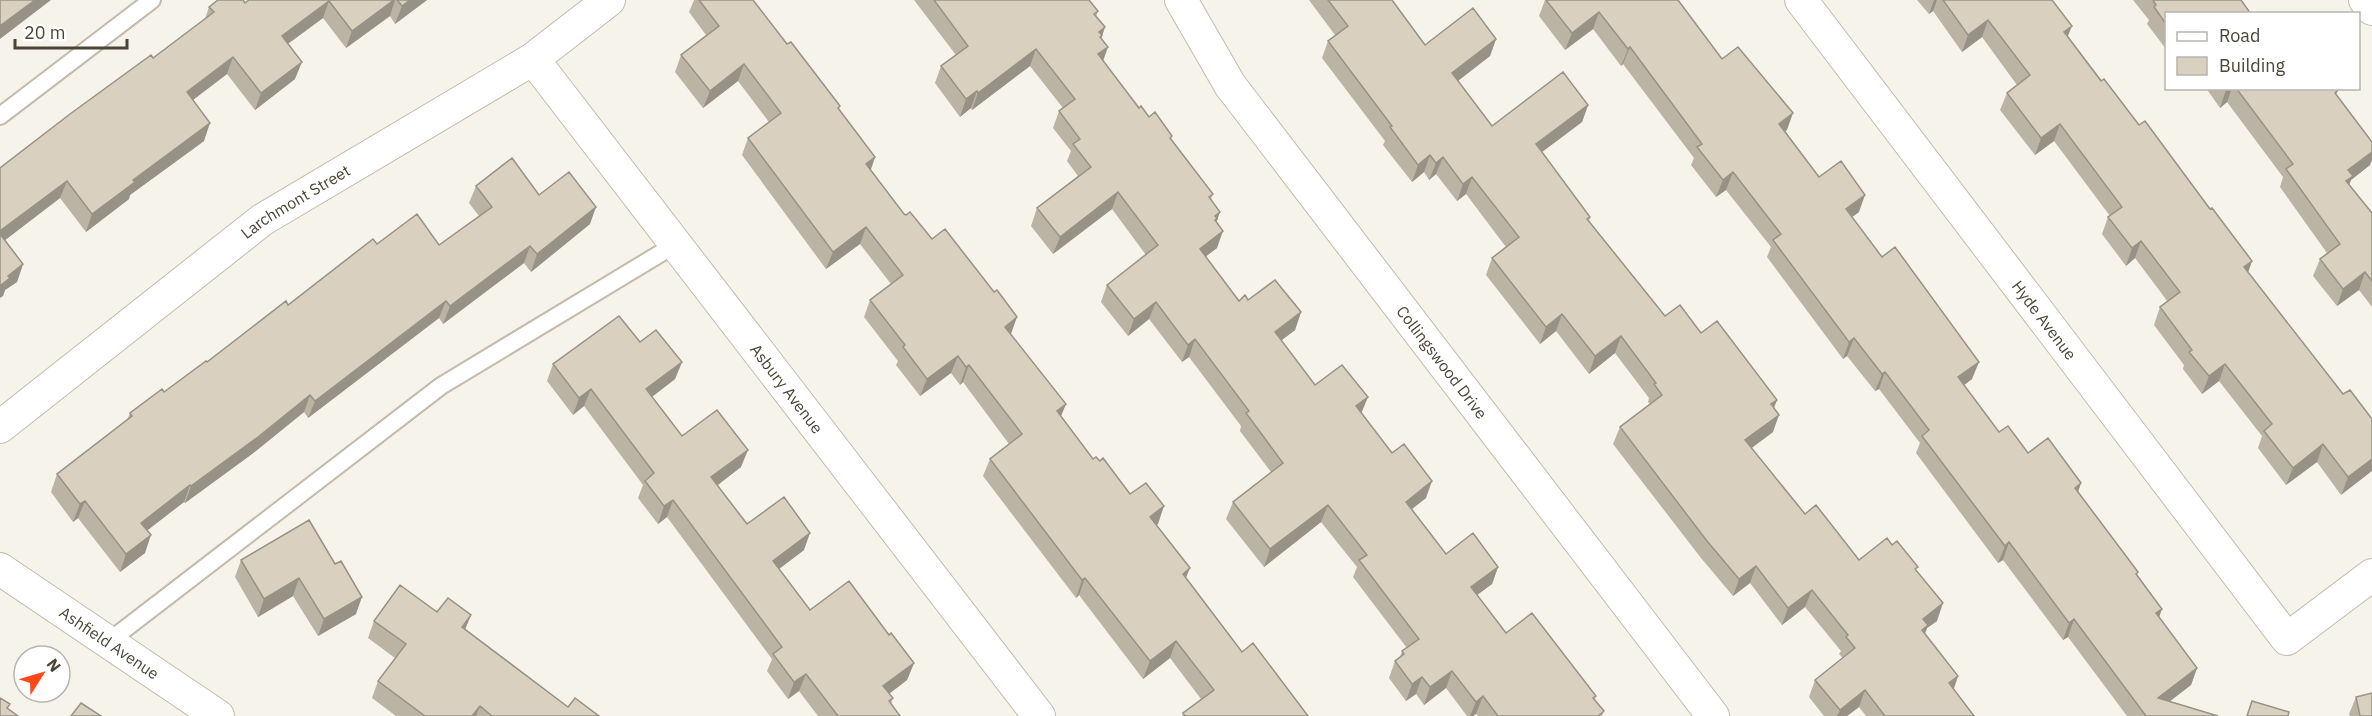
<svg xmlns="http://www.w3.org/2000/svg" width="2372" height="716" font-family="'IBM Plex Sans',sans-serif">
	<rect width="100%" height="100%" fill="#f6f3eb"/>
	<g fill="none" stroke-linecap="round" stroke-linejoin="round">
		<defs>
			<path id="service" d="M0 116 152 0
				M108 642 441 386 676 244"/>
			<g id="minor">
				<path id="s1" d="M1181 0 1230 85 1713 716"/>
				<path id="s2" d="M1801 0 2287 639 2372 575"/>
				<path d="M2365 0 2372 9"/>
				<path id="s3" d="M533 59 1039 716"/>
				<path id="s4" d="M0 427 262 220 533 59 609 0"/>
				<path id="s5" d="M0 569 218 716"/>
			</g>
		</defs>
		<!-- service casing -->
		<use href="#service" stroke="#c3bcac" stroke-width="20"/>
		<!-- minor casing -->
		<use href="#minor" stroke="#c3bcac" stroke-width="34"/>
		<!-- service -->
		<use href="#service" stroke="#fff" stroke-width="16"/>
		<!-- minor -->
		<use href="#minor" stroke="#fff" stroke-width="32"/>
	</g>
	<!-- wall -->
	<path fill="#bbb3a4" d="M249 0H427L395 24 390 16 346 48 323 18 288 44 295 79 255 110 227 74 193 100 204 141 130 195 129 199 86 232 60 198 5 240 23 264 17 282 5 290 3 296 0 168 153 58 205 19 209 7 245 3Z
		M694 0H753L787 44 840 106 839 109 875 157 871 170 904 214 932 239 1011 335 1061 417 1093 459 1130 494 1158 524 1156 525 1186 578 1242 652 1308 716H1182L1183 713 1201 699 1170 658 1143 679 1079 595 1076 598 983 476 990 459 1009 444 963 382 960 385 951 373 920 396 896 365 898 361 864 317 870 300 891 284 860 244 826 269 742 155 748 138 769 122 738 81 703 108 675 72 681 55 706 35 689 12Z
		M914 0H1089L1098 11 1096 17 1105 27 1101 39 1103 61 1139 108 1172 136 1171 139 1213 194 1211 199 1216 222 1217 248 1205 257 1239 301 1248 300 1301 312 1295 330 1281 340 1315 385 1362 413 1426 498 1412 509 1446 554 1498 567 1492 584 1477 595 1506 633 1596 696 1595 699 1604 711 1602 716H1478L1476 714 1473 716H1467L1446 688 1424 705 1416 694 1406 701 1389 678 1395 661 1400 657 1402 651 1407 648 1353 577 1357 567 1321 522 1264 567 1226 519 1233 502 1271 472 1240 431 1241 426 1189 357 1182 362 1149 319 1128 336 1101 302 1107 285 1146 255 1112 209 1053 254 1031 226 1037 208 1078 176 1067 161 1071 151 1053 128 1059 111 1063 108 1030 66 972 110 971 108 960 117 935 83 941 66 956 55Z
		M1309 0H1392L1425 45 1496 39 1490 56 1458 81 1492 126 1588 105 1582 122 1542 152 1590 217 1589 221 1665 316 1701 333 1777 400 1774 408 1773 432 1752 448 1805 514 1859 560 1892 545 1917 571 1937 621 1927 628 1925 633 1958 676 1954 689 1974 716H1866L1859 707 1847 716H1824L1809 697 1815 680 1843 658 1839 654 1841 651 1805 607 1782 625 1750 583 1733 596 1701 558 1613 444 1620 427 1650 404 1648 402 1649 398 1615 353 1589 374 1556 331 1540 344 1486 275 1492 258 1506 247 1466 194 1457 201 1436 174 1429 180 1424 172 1412 182 1383 145 1385 141 1322 58 1328 41 1335 35Z
		M1545 0H1678L1722 59 1787 130 1785 131 1819 177 1859 212 1852 217 1972 379 1964 385 1999 432 2028 453 2081 483 2078 492 2138 572 2137 575 2159 617 2197 668 2191 685 2170 701 2218 716H2127L2068 637 2063 640 2003 560 1998 563 1916 453 1920 443 1879 389 1875 391 1847 356 1843 359 1767 257 1771 247 1726 190 1716 197 1691 165 1694 158 1623 64 1621 66 1593 29 1565 50 1539 16Z
		M1917 0H2052L2068 36 2248 272 2343 394 2372 419 2341 495 2317 462 2286 485 2258 448 2262 436 2219 381 2202 394 2183 369 2184 365 2154 325 2160 307 2168 302 2135 258 2126 266 2102 234 2108 217 2110 216 2054 141 2035 155 2000 110 2007 93 2017 85 1982 37 1962 52 1933 11 1929 14Z
		M2133 0H2241L2166 14V49L2147 24 2149 20Z
		M2206 88H2337L2338 90 2336 95 2370 165 2351 180 2349 184 2372 213V307L2359 290 2337 306 2313 276 2320 259 2327 253 2280 187 2283 177 2227 102 2220 108Z
		M476 186 539 195 590 224 531 272 524 263 443 324 439 318 308 418 304 412 252 454 185 503 184 502 147 530 145 553 120 572 78 518 73 522 51 492 57 474 127 420 130 413 164 392 288 305 377 244 439 245 479 216 469 203Z
		M640 342 682 362 675 379 652 397 682 436 741 467 717 485 747 524 804 550 779 569 810 610 889 635 914 663 907 680 889 694 893 698 891 704 900 716H818L799 691 788 699 767 671 772 659 667 517 658 524 638 498 643 485 584 406 573 415 547 381 553 364Z
		M309 520 356 614 318 636 293 596 258 617 235 577 241 560Z
		M437 612 471 615 465 629 568 707 599 716H396L372 698 378 681 395 658 368 638 374 621Z
		M2356 697 2372 716H2350L2349 714Z"/>
	<!-- shaded-wall -->
	<path fill="#989286" d="M35 0H51L0 39V26Z
		M394 0H395L390 16 346 48 352 31Z
		M410 0H427L395 24 402 6Z
		M1934 0H1937L1933 11 1929 14Z
		M329 1 323 18 275 53 282 36Z
		M1599 12 1593 29 1565 50 1572 33Z
		M1988 20 1982 37 1962 52 1968 35Z
		M2072 26 2065 43 2064 32Z
		M1105 27 1096 53 1099 32Z
		M1496 39 1490 56 1446 90 1452 73Z
		M1108 47 1102 64 1098 54Z
		M1630 47 1623 64 1621 66 1628 49Z
		M1036 49 1030 66 972 110 978 93Z
		M233 57 227 74 181 109 187 92Z
		M302 62 295 79 255 110 261 93Z
		M744 64 738 81 703 108 710 91Z
		M2229 88H2232L2227 102 2220 108 2226 90Z
		M977 91 971 108 960 117 966 99Z
		M1588 105 1582 122 1530 161 1536 144Z
		M1793 113 1787 130 1773 141 1779 124Z
		M210 123 204 141 130 195 129 199 86 232 92 214 133 180Z
		M2060 124 2054 141 2035 155 2041 138Z
		M2372 152V160L2370 165 2351 180 2346 193 2340 198 2348 170Z
		M1430 155 1424 172 1412 182 1418 165Z
		M875 157 869 174 866 164Z
		M1443 157 1436 174 1429 180 1436 163Z
		M1733 172 1726 190 1716 197 1723 180Z
		M1472 177 1466 194 1457 201 1463 184Z
		M67 181 60 198 0 244V231Z
		M1118 192 1112 209 1053 254 1060 237Z
		M1865 195 1859 212 1840 226 1846 209Z
		M596 207 590 224 531 272 537 254Z
		M1220 212 1214 229 1215 216Z
		M866 227 860 244 826 269 833 252Z
		M1223 231 1217 248 1193 266 1200 249Z
		M2141 241 2135 258 2126 266 2132 248Z
		M530 246 524 263 443 324 450 306Z
		M2252 261 2246 279 2244 267Z
		M23 264 17 282 5 290 3 296 0 298V286L8 276Z
		M2365 272 2359 290 2337 306 2343 289Z
		M446 301 439 318 308 418 315 401Z
		M1156 302 1149 319 1128 336 1134 319Z
		M1301 312 1295 330 1269 350 1275 332Z
		M1562 314 1556 331 1540 344 1546 327Z
		M1017 317 1011 334 1005 327Z
		M1621 336 1615 353 1589 374 1595 356Z
		M1854 338 1847 356 1843 359 1849 342Z
		M1195 339 1189 357 1182 362 1188 345Z
		M958 356 951 373 920 396 927 379Z
		M682 362 675 379 640 406 646 389Z
		M1979 362 1972 379 1951 395 1958 377Z
		M2225 364 2219 381 2202 394 2209 376Z
		M969 365 963 382 960 385 966 367Z
		M1885 372 1879 389 1875 391 1882 374Z
		M591 389 584 406 573 415 579 398Z
		M310 395 304 412 252 454 185 503 191 486Z
		M1368 397 1361 414 1356 406Z
		M1777 400 1770 417 1771 404Z
		M1066 404 1059 421 1057 411Z
		M1779 415 1773 432 1739 457 1745 440Z
		M2323 444 2317 462 2286 485 2293 468Z
		M748 450 741 467 705 495 711 477Z
		M2372 459V471L2341 495 2348 477Z
		M1432 481 1426 498 1399 519 1406 502Z
		M2081 483 2075 500V488Z
		M190 485 184 502 135 540 141 523Z
		M673 500 667 517 658 524 664 506Z
		M85 501 78 518 73 522 80 504Z
		M1328 505 1321 522 1264 567 1270 549Z
		M1164 506 1158 524 1144 534 1150 517Z
		M810 533 804 550 767 578 773 561Z
		M151 535 145 553 120 572 126 554Z
		M2009 542 2003 560 1998 563 2005 546Z
		M1756 566 1750 583 1733 596 1739 579Z
		M1498 567 1492 584 1465 604 1471 587Z
		M1190 568 1183 585V574Z
		M299 578 293 596 258 617 264 599Z
		M1085 578 1079 595 1076 598 1082 580Z
		M1812 590 1805 607 1782 625 1788 608Z
		M362 597 356 614 318 636 324 619Z
		M1943 603 1937 621 1927 628 1922 642 1923 619Z
		M2162 609 2156 626V613Z
		M471 615 464 632 462 627Z
		M2074 619 2068 637 2063 640 2069 623Z
		M1176 641 1170 658 1143 679 1150 661Z
		M914 663 907 680 877 703 883 686Z
		M2197 668 2191 685 2152 715 2158 698Z
		M1452 671 1446 688 1424 705 1430 687Z
		M806 674 799 691 788 699 794 682Z
		M1958 676 1952 693 1949 683Z
		M1422 677 1416 694 1406 701 1412 684Z
		M1865 690 1859 707 1847 716H1837L1840 710Z
		M1483 696 1476 714 1473 716H1470L1476 702Z
		M480 706 476 716H472Z"/>
	<!-- building -->
	<path fill="#d9d0bf" stroke="#989286" stroke-width="1.5" d="M0 0H35L0 26Z
		M218 0H243L245 3 249 0H394L352 31 329 1 282 36 302 62 261 93 233 57 187 92 210 123 133 180 135 182 92 214 67 181 0 231V168L70 114 151 55 153 58 214 12 209 7Z
		M397 0H410L402 6Z
		M699 0H753L787 44 791 42 840 106 838 108 875 157 866 164 904 214 906 215 910 212 932 239 945 229 994 292 997 290 1017 317 1005 327 1066 404 1057 411 1093 459 1096 457 1100 461 1103 458 1130 494 1146 483 1164 506 1150 517 1190 568 1183 574 1242 652 1253 643 1308 716H1185L1183 713 1214 690 1176 641 1150 661 1085 578 1082 580 990 459 1022 434 969 365 966 367 958 356 927 379 903 347 905 345 870 300 903 275 866 227 833 252 748 138 781 113 744 64 710 91 681 55 719 26Z
		M934 0H1089L1098 11 1094 14 1105 27 1099 32 1102 35 1100 37 1108 47 1098 54 1139 108 1141 106 1149 117 1155 112 1172 136 1170 138 1213 194 1209 197 1220 212 1215 216 1217 219 1215 220 1223 231 1200 249 1239 301 1245 295 1248 300 1275 280 1301 312 1275 332 1315 385 1342 365 1368 397 1356 406 1392 453 1404 444 1432 481 1406 502 1446 554 1473 533 1498 567 1471 587 1506 633 1532 613 1596 696 1593 698 1604 711 1598 716H1498L1483 696 1476 702 1452 671 1430 687 1422 677 1412 684 1395 661 1404 654 1402 651 1419 639 1359 560 1367 555 1328 505 1270 549 1233 502 1283 463 1246 413 1249 411 1195 339 1188 345 1156 302 1134 319 1107 285 1158 245 1118 192 1060 237 1037 208 1091 167 1073 144 1080 139 1059 111 1075 99 1036 49 978 93 977 91 966 99 941 66 968 46Z
		M1328 0H1392L1425 45 1473 8 1496 39 1452 73 1492 126 1563 72 1588 105 1536 144 1590 217 1587 219 1665 316 1680 305 1701 333 1717 321 1777 400 1771 404 1779 415 1745 440 1805 514 1816 505 1859 560 1887 538 1892 545 1897 541 1918 567 1915 569 1943 603 1923 619 1928 625 1922 630 1958 676 1949 683 1974 716H1885L1865 690 1840 710 1815 680 1855 648 1846 637 1848 635 1812 590 1788 608 1756 566 1739 579 1707 541 1620 427 1662 395 1654 384 1656 383 1621 336 1595 356 1562 314 1546 327 1492 258 1519 237 1472 177 1463 184 1443 157 1436 163 1430 155 1418 165 1390 127 1392 126 1328 41 1348 26Z
		M1546 0H1678L1722 59 1738 47 1793 113 1779 124 1819 177 1841 161 1865 195 1846 209 1882 257 1895 247 1979 362 1958 377 1999 432 2008 426 2028 453 2048 438 2081 483 2075 488 2138 572 2136 574 2162 609 2156 613 2197 668 2158 698 2218 716H2146L2074 619 2069 623 2009 542 2005 546 1922 436 1929 430 1885 372 1882 374 1854 338 1849 342 1773 240 1781 234 1733 172 1723 180 1697 147 1702 144 1630 47 1628 49 1599 12 1572 33Z
		M1943 0H2052L2072 26 2064 32 2101 81 2104 79 2139 125 2145 121 2210 209 2212 208 2252 261 2244 267 2343 394 2350 390 2372 419V459L2348 477 2323 444 2293 468 2264 431 2272 424 2225 364 2209 376 2189 352 2192 350 2160 307 2180 292 2141 241 2132 248 2108 217 2122 207 2060 124 2041 138 2007 93 2030 75 1988 20 1968 35Z
		M2153 0H2241L2251 14H2166V24L2154 7 2156 5Z
		M2236 88H2337L2338 90 2335 93 2372 142V152L2348 170 2353 176 2346 181 2372 213V281L2365 272 2343 289 2320 259 2340 244 2286 169 2293 164Z
		M512 158 539 195 569 172 596 207 537 254 530 246 450 306 446 301 315 401 310 395 258 437 191 486 190 485 141 523 151 535 126 554 85 501 80 504 57 474 132 416 130 413 162 389 164 392 206 361 207 362 286 301 288 305 373 239 377 244 417 214 439 245 492 207 476 186Z
		M0 234 23 264 8 276 10 278 0 286Z
		M619 316 640 342 656 330 682 362 646 389 682 436 717 410 748 450 711 477 747 524 784 497 810 533 773 561 810 610 849 581 889 635 891 633 914 663 883 686 893 698 889 701 900 716H838L806 674 794 682 773 654 782 647 673 500 664 506 645 481 654 473 591 389 579 398 553 364Z
		M309 520 335 564 341 561 362 597 324 619 299 578 264 599 241 560Z
		M400 585 437 612 448 598 471 615 462 627 568 707 575 698 599 716H492L480 706 472 716H425L378 681 406 644 374 621Z
		M2372 693V716H2360L2356 697Z
		M0 698 10 704 7 708 18 716H0Z
		M2252 701 2289 712 2288 716H2247Z
		M81 703 101 716H71Z"/>
	<g text-anchor="middle" stroke-width="6" stroke-linejoin="round" paint-order="stroke">
		<!-- street labels -->
		<g font-size="16" fill="#4b4538" stroke="#fff">
			<text dy="6" stroke="none"><textPath href="#s4" startOffset="372">Larchmont Street</textPath></text>
			<text dy="6" stroke="none"><textPath href="#s2" startOffset="402">Hyde Avenue</textPath></text>
			<text dy="6" stroke="none"><textPath href="#s1" startOffset="447">Collingswood Drive</textPath></text>
			<text dy="6" stroke="none"><textPath href="#s3" startOffset="416">Asbury Avenue</textPath></text>
			<text dy="6" stroke="none"><textPath href="#s5" startOffset="132">Ashfield Avenue</textPath></text>
		</g>
	</g>
	<!-- legend -->
	<rect x="2165" y="12" width="195" height="78" fill="#ffffff" stroke="#b7b5af" stroke-width="1.5"/>
	<rect x="2177" y="32" width="30" height="9" fill="#ffffff" stroke="#b7b5af" stroke-width="1.5"/>
	<text x="2219" y="42" font-size="18" fill="#4b4538">Road</text>
	<rect x="2177" y="57" width="30" height="18" fill="#d9d0bf" stroke="#b7b5af" stroke-width="1.5"/>
	<text x="2219" y="72" font-size="18" fill="#4b4538">Building</text>
	<!-- north arrow -->
	<g transform="translate(42 674) rotate(53)"><circle r="28" fill="#ffffff" stroke="#b7b5af" stroke-width="1.5"/>
	<path d="M0-4.5L10 22L0 15L-10 22Z" fill="#ff4819"/>
	<text y="-9" font-size="16" font-weight="bold" text-anchor="middle" fill="#4b4538">N</text>
	</g>
	<!-- scale -->
	<path d="M15 39v9h112v-9" fill="none" stroke="#4b4538" stroke-width="3"/>
	<text x="24" y="39" font-size="18" fill="#4b4538" stroke="#ffffff" stroke-width="4.5" paint-order="stroke">20 m</text>
</svg>
